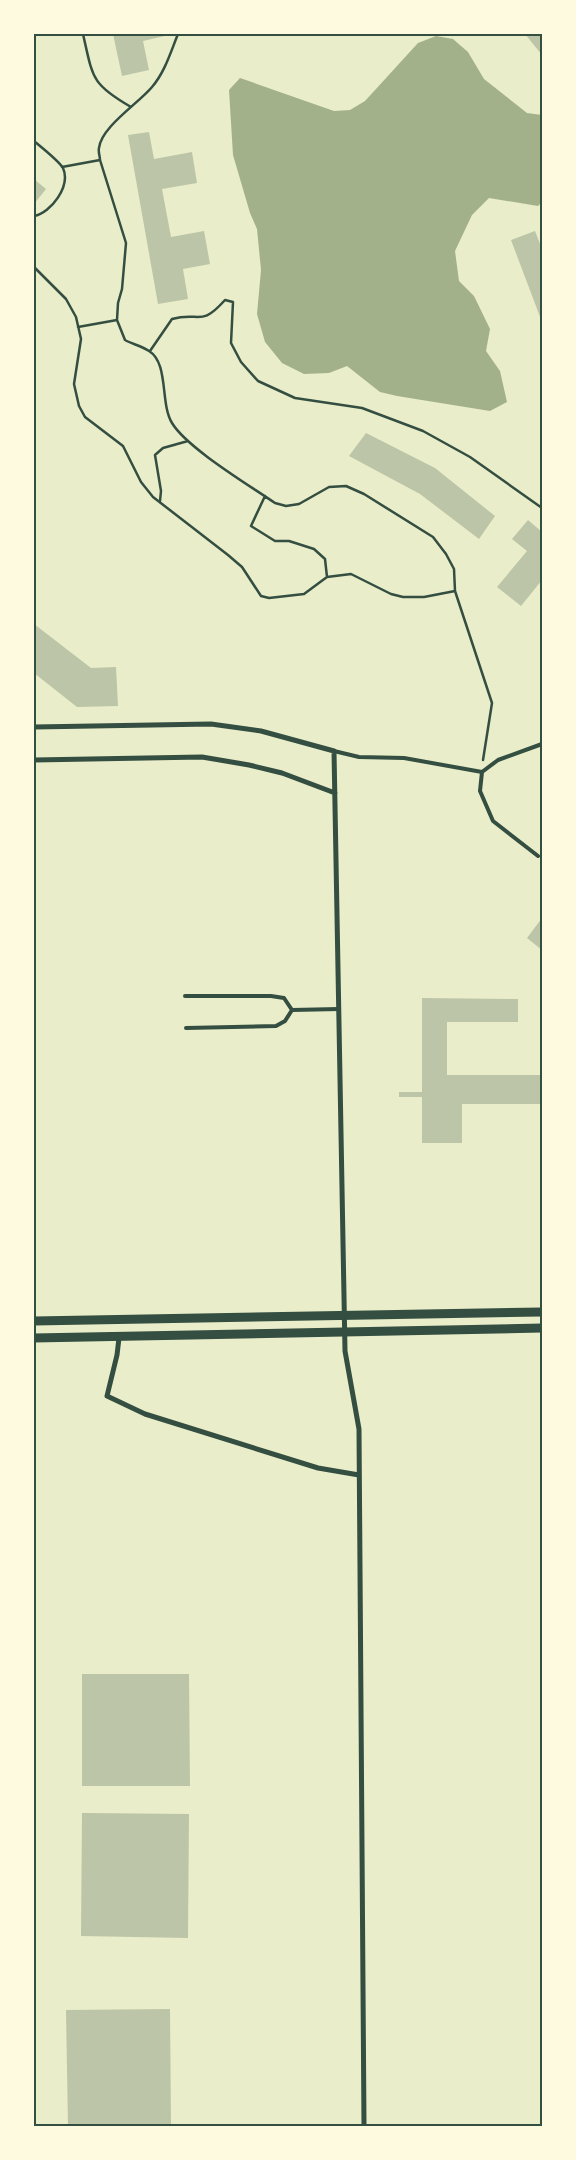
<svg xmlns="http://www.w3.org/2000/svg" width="576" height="2160" font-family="Signika,sans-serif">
	<rect width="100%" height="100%" fill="#e9edc9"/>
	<!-- water -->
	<path fill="#a3b18a" d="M436 36 453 39 468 52 484 79 527 113 542 115V202L538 206 489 198 472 215 455 251 459 281 474 296 490 329 486 351 500 371 507 402 490 411 397 396 380 392 347 366 329 373 304 374 282 363 265 342 257 314 261 270 257 229 250 213 233 155 229 90 240 78 334 111 350 110 365 101 418 43Z"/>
	<!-- building -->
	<path fill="#bcc5a7" d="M113 34H169V35L143 41 149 70 122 76Z
		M525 34H542V55Z
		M149 132 154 159 192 152 197 183 162 189 171 237 204 231 210 264 183 269 188 299 158 304 128 135Z
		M34 179 46 189 34 204Z
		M535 231 542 249V322L511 240Z
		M366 433 435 468 495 516 479 539 420 494 349 456Z
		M528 520 542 532V580L521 606 497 587 527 551 512 539Z
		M34 624 91 668 116 667 118 706 77 707 34 673Z
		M542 918V950L527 938Z
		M422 998 518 999V1022H447V1075H542V1104H462V1143H422V1097H399V1092H422Z
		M82 1674H189L190 1786H82Z
		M82 1813 189 1814 188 1938 81 1936Z
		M170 2009 171 2126H68L66 2010Z"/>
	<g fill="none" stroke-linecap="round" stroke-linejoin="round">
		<!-- path -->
		<path stroke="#344e41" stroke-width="2.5" d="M83 34C93 78 91 84 131 107
			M178 34C171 51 165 72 152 87 139 103 101 127 99 148 98 152 100 156 100 160L126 243 122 289 118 303 117 320 125 340C132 344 142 346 149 351 169 363 160 404 172 423 187 448 249 485 275 503L286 506 299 504 329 487 346 486 364 494 433 537 446 554 454 569 455 591 492 703 483 760
			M34 141C40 146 59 161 63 168 71 186 51 213 34 216
			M62 167 100 160
			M34 267 66 299 76 317 81 339 74 384 79 406 85 417 123 446 141 482 153 497 228 555 242 567 261 596 269 598 304 594 327 577 351 574 391 594 403 597H424L455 591
			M78 327 117 320
			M150 351 172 319C200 311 200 328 225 300L233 302 231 343 241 362 258 381 295 398 362 408 423 431 470 457 542 508
			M265 496 251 526 275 541H289L314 549 325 559 327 577
			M160 501 161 491 155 455 163 448 188 441"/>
		<!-- service -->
		<path stroke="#344e41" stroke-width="4" d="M334 751 359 757 404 758 482 772
			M538 856 493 821 480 791 482 772 498 760 542 744
			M185 996H271L284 998 292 1010 285 1021 276 1026 186 1028
			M292 1010 339 1009"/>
		<!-- minor -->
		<path stroke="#344e41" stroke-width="5" d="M34 727 211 724 261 731 334 751 345 1351 359 1429 364 2126
			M34 760 202 757 249 765 282 773 335 793
			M119 1338 117 1355 107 1396 145 1414 318 1468 359 1475"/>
		<!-- tertiary -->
		<path stroke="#344e41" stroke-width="9" d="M34 1321 542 1312
			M34 1338 542 1328"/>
	</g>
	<!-- border -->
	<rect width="576" height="2160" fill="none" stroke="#fefae0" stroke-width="70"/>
	<rect x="35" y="35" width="506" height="2090" fill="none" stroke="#344e41" stroke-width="2"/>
</svg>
